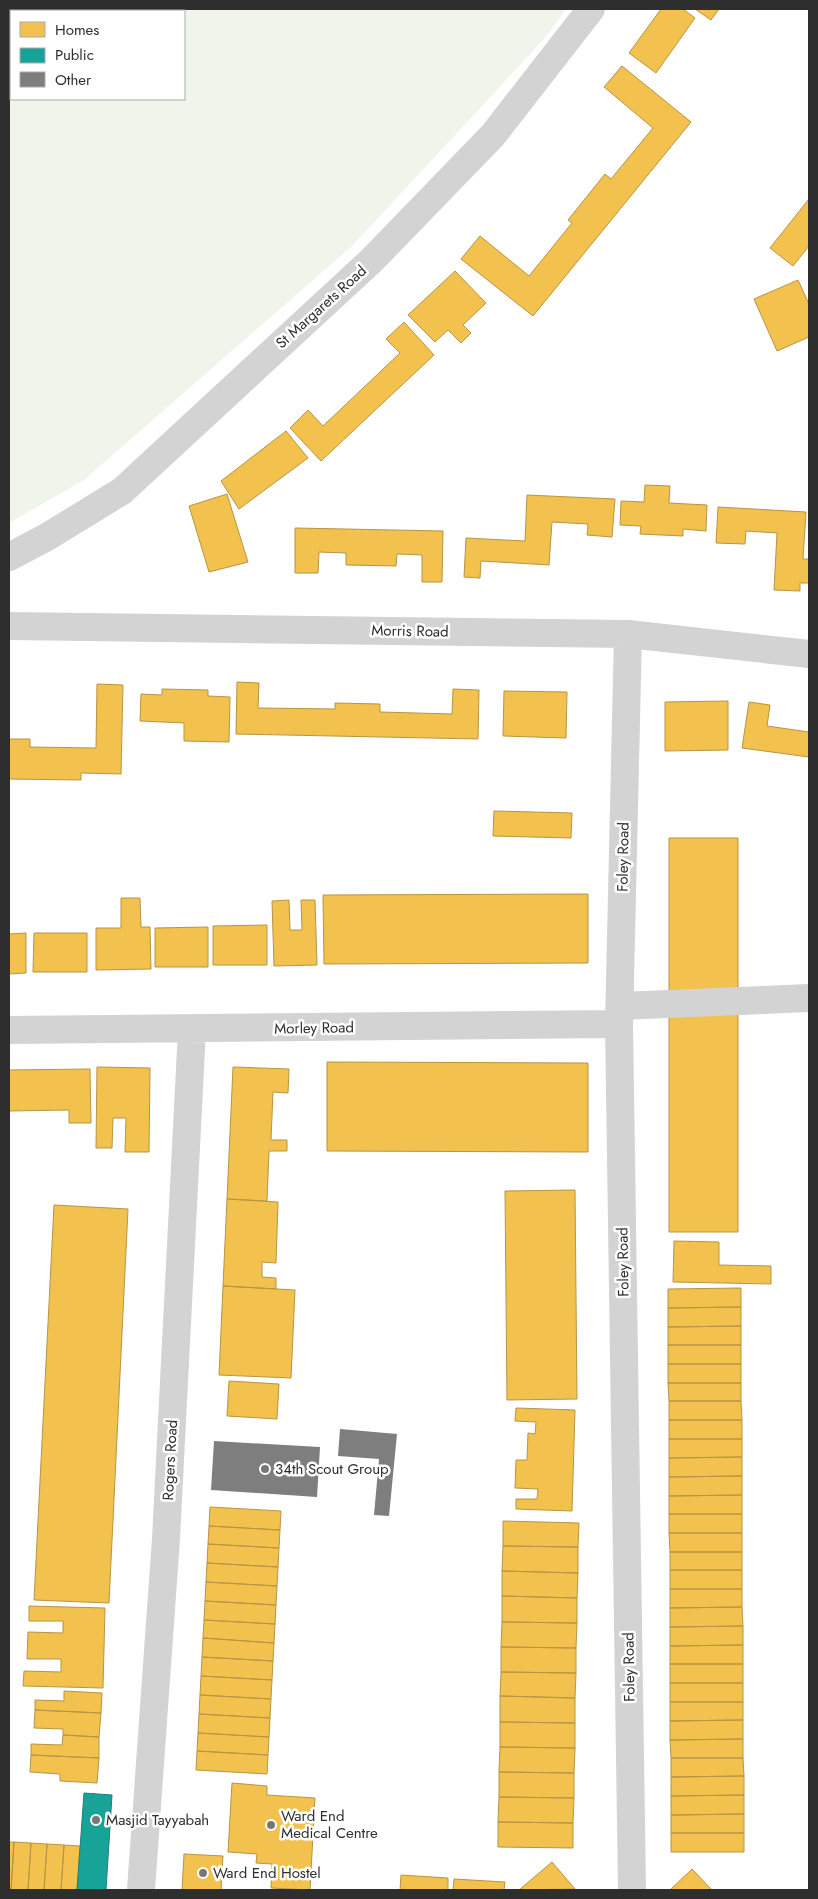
<svg xmlns="http://www.w3.org/2000/svg" width="818" height="1899" font-family="Jost,sans-serif">
	<rect width="100%" height="100%" fill="#fff"/>
	<!-- green -->
	<path fill="#eff5eb" fill-rule="evenodd" d="M9 9H566L544 39 352 246 84 480 9 523ZM11 11H184V99H11Z"/>
	<!-- homes -->
	<path fill="#f2c14e" stroke="#b79544" d="M661 9H683L695 18 656 73 629 53Z
		M695 9H719L711 20Z
		M622 66 691 122 533 316 461 259 480 236 529 276 572 223 568 220 605 174 611 179 653 128 604 87Z
		M809 199V246L793 266 770 248Z
		M455 271 486 303 463 325 471 333 461 343 448 330 435 342 408 315Z
		M798 280 809 304V337L777 351 754 299Z
		M404 322 434 355 321 461 290 428 308 410 323 426 400 353 386 339Z
		M286 431 308 458 239 509 221 481Z
		M645 485 670 486 669 503 707 505 706 531 683 529V536L640 534 641 526 620 525 621 501 644 502Z
		M227 494 248 562 209 572 189 506Z
		M527 495 615 499 612 537 587 535 588 524 552 522 549 565 481 561 480 578 464 577 466 538 525 541Z
		M718 507 806 512 803 559H809V583H800V591L774 590 777 533 746 531 745 544 716 543Z
		M295 528 443 531 442 582H422V555L397 554 396 566 346 565V553L319 552 318 573H295Z
		M237 682 259 683 258 708 335 709V703L380 704V712L452 714 453 689 479 690 478 739 236 734Z
		M97 684 123 685 121 774 81 773V780L9 779V739H30V747L96 748Z
		M162 689 208 690V696L230 697 229 742 184 741V723L140 721 141 694 162 695Z
		M504 691 567 692 566 738 503 736Z
		M728 701V750L665 751V702Z
		M749 702 770 705 767 726 809 732V757L742 748Z
		M494 811 572 813 571 838 493 836Z
		M669 838H738V999H669Z
		M588 894V963L324 964 323 895Z
		M121 898H140L141 927H150L151 969 96 970V928H121Z
		M289 900 290 930H302L301 900H315L317 965 274 966 272 901Z
		M267 925V965H213V926Z
		M208 927V967H155V928Z
		M26 933V973L9 974V934Z
		M34 933H87V972H33Z
		M669 1012H738V1232H669Z
		M327 1062 588 1063V1152L327 1151Z
		M97 1067 150 1068 149 1152H125L126 1118H113L112 1148H96Z
		M233 1067 289 1069 288 1093 273 1092 271 1140H287V1151H269L267 1201 227 1199Z
		M90 1069 91 1123H69V1110L9 1111V1070Z
		M575 1190 577 1399 507 1400 505 1191Z
		M227 1199 278 1202 276 1263 262 1262V1277L276 1278V1289L223 1286Z
		M54 1205 128 1209 109 1603 34 1600Z
		M674 1241 719 1242V1265L771 1266V1284L673 1282Z
		M223 1286 295 1290 291 1378 219 1375Z
		M741 1288V1307L668 1308V1289Z
		M741 1307V1326L668 1327V1308Z
		M741 1326V1345H668V1327Z
		M668 1345H741V1364H668Z
		M668 1364H741V1383H668Z
		M229 1381 279 1384 277 1419 227 1416Z
		M668 1383H741V1401H669Z
		M669 1401H741L742 1420H669Z
		M516 1408 575 1410 572 1511 516 1509V1499H537L538 1489 515 1488 516 1460H527L528 1433 535 1434 536 1422 515 1421Z
		M669 1420H742V1439H669Z
		M669 1439H742V1457L669 1458Z
		M742 1457V1476L669 1477V1458Z
		M742 1476V1495L669 1496V1477Z
		M742 1495V1514H669V1496Z
		M210 1507 281 1511 280 1530 209 1526Z
		M669 1514H742V1533H669Z
		M503 1521 579 1523 578 1547 503 1546Z
		M209 1526 280 1530 279 1548 208 1544Z
		M669 1533H742V1552H670Z
		M208 1544 279 1548 278 1567 207 1563Z
		M503 1546 578 1547V1573L502 1571Z
		M670 1552H742V1570H670Z
		M207 1563 278 1567 277 1586 206 1582Z
		M670 1570H742V1589H670Z
		M502 1571 578 1573 577 1598 502 1596Z
		M206 1582 277 1586 276 1605 205 1601Z
		M670 1589H742V1607L670 1608Z
		M502 1596 577 1598V1623L502 1622Z
		M205 1601 276 1605 275 1624 204 1620Z
		M29 1606 105 1608 103 1688 23 1686 24 1671 61 1672V1659H27L28 1632 63 1633V1621H29Z
		M742 1607 743 1626 670 1627V1608Z
		M204 1620 275 1624 274 1643 203 1638Z
		M502 1622 577 1623 576 1648 501 1647Z
		M743 1626V1645L670 1646V1627Z
		M203 1638 274 1643 273 1661 202 1657Z
		M743 1645V1664H670V1646Z
		M501 1647 576 1648V1673L501 1672Z
		M202 1657 273 1661 272 1680 201 1676Z
		M670 1664H743V1683H670Z
		M501 1672 576 1673 575 1698 500 1696Z
		M201 1676 272 1680 271 1699 200 1695Z
		M670 1683H743V1702H670Z
		M64 1691 102 1693 101 1713 35 1710V1700L64 1701Z
		M200 1695 271 1699 270 1718 199 1714Z
		M500 1696 575 1698V1723L500 1722Z
		M670 1702H743V1720L670 1721Z
		M35 1710 101 1713 99 1737 63 1735V1729L34 1728Z
		M199 1714 270 1718 269 1737 198 1733Z
		M743 1720V1739L670 1740V1721Z
		M500 1722 575 1723V1748L500 1747Z
		M198 1733 269 1737 268 1755 197 1751Z
		M63 1735 99 1737V1758L31 1755V1744L62 1745Z
		M743 1739V1758H671L670 1740Z
		M500 1747 575 1748 574 1773 499 1772Z
		M197 1751 268 1755 267 1774 196 1770Z
		M31 1755 99 1758 97 1783 60 1781V1774L30 1772Z
		M671 1758H743L744 1776 671 1777Z
		M499 1772 574 1773V1798L499 1797Z
		M744 1776V1795L671 1796V1777Z
		M232 1783 267 1786V1795L315 1798 310 1890 271 1888 272 1864 256 1863 257 1854 228 1852Z
		M744 1795V1814L671 1815V1796Z
		M499 1797 574 1798 573 1823 498 1822Z
		M744 1814V1833H671V1815Z
		M498 1822 573 1823V1848L498 1847Z
		M671 1833H744V1852H671Z
		M9 1842H14L11 1890H9Z
		M14 1842 31 1843 28 1890H11Z
		M31 1843 47 1844 44 1890H28Z
		M47 1844 64 1845 61 1890H44Z
		M64 1845 80 1846 77 1890H61Z
		M184 1854 223 1856 221 1890H182Z
		M552 1862 575 1889 519 1890Z
		M692 1869 712 1890H670Z
		M401 1875 448 1878V1890H400Z
		M454 1879 505 1882 504 1890H453Z"/>
	<!-- public -->
	<path fill="#17a398" stroke="#1e8078" d="M84 1793 112 1795 106 1890H77Z"/>
	<!-- building -->
	<path fill="#7e7e7e" d="M340 1429 397 1434 389 1516 374 1515 379 1459 338 1456Z
		M214 1441 320 1447 317 1497 211 1490Z"/>
	<g fill="none" stroke-linecap="round" stroke-linejoin="round">
		<!-- minor -->
		<path stroke="#d3d3d3" stroke-width="28" d="M9 557 47 537 122 491 372 260 493 135 591 9
			M9 626 628 634 809 654
			M628 634 619 1024 632 1890
			M620 1006 809 998
			M9 1030 619 1024
			M141 1890 166 1539 192 1029"/>
	</g>
	<!-- markers -->
	<g fill="#777" stroke="#fff" stroke-width="2">
		<circle cx="265" cy="1469" r="5"/>
		<circle cx="96" cy="1820" r="5"/>
		<circle cx="271" cy="1825" r="5"/>
		<circle cx="203" cy="1873" r="5"/>
	</g>
	<g text-anchor="middle" stroke-width="5" stroke-linejoin="round" paint-order="stroke">
		<!-- street labels -->
		<g font-size="15" fill="#2e2e2e" stroke="#fff">
			<text transform="translate(321 307) rotate(-42)" y="5">St Margarets Road</text>
			<text transform="translate(410 631) rotate(1)" y="5">Morris Road</text>
			<text transform="translate(623 857) rotate(-89)" y="5">Foley Road</text>
			<text transform="translate(314 1028) rotate(-1)" y="5">Morley Road</text>
			<text transform="translate(623 1262) rotate(-91)" y="5">Foley Road</text>
			<text transform="translate(170 1460) rotate(-87)" y="5">Rogers Road</text>
			<text transform="translate(629 1667) rotate(-91)" y="5">Foley Road</text>
		</g>
		<!-- poi labels -->
		<g font-size="15" fill="#2e2e2e" stroke="#fff" text-anchor="start">
			<text x="275" y="1474">34th Scout Group</text>
			<text x="281" y="1821">Ward End<tspan x="281" dy="17">Medical Centre</tspan></text>
			<text x="106" y="1825">Masjid Tayyabah</text>
			<text x="213" y="1878">Ward End Hostel</text>
		</g>
	</g>
	<!-- border -->
	<rect width="818" height="1899" fill="none" stroke="#2e2e2e" stroke-width="20"/>
	<!-- legend -->
	<rect x="10" y="10" width="175" height="90" fill="#ffffff" stroke="#ababab"/>
	<rect x="20" y="22" width="25" height="15" fill="#f2c14e" stroke="#ababab"/>
	<text x="55" y="35" font-size="15" fill="#2e2e2e">Homes</text>
	<rect x="20" y="48" width="25" height="15" fill="#17a398" stroke="#ababab"/>
	<text x="55" y="60" font-size="15" fill="#2e2e2e">Public</text>
	<rect x="20" y="72" width="25" height="15" fill="#7e7e7e" stroke="#ababab"/>
	<text x="55" y="85" font-size="15" fill="#2e2e2e">Other</text>
</svg>
